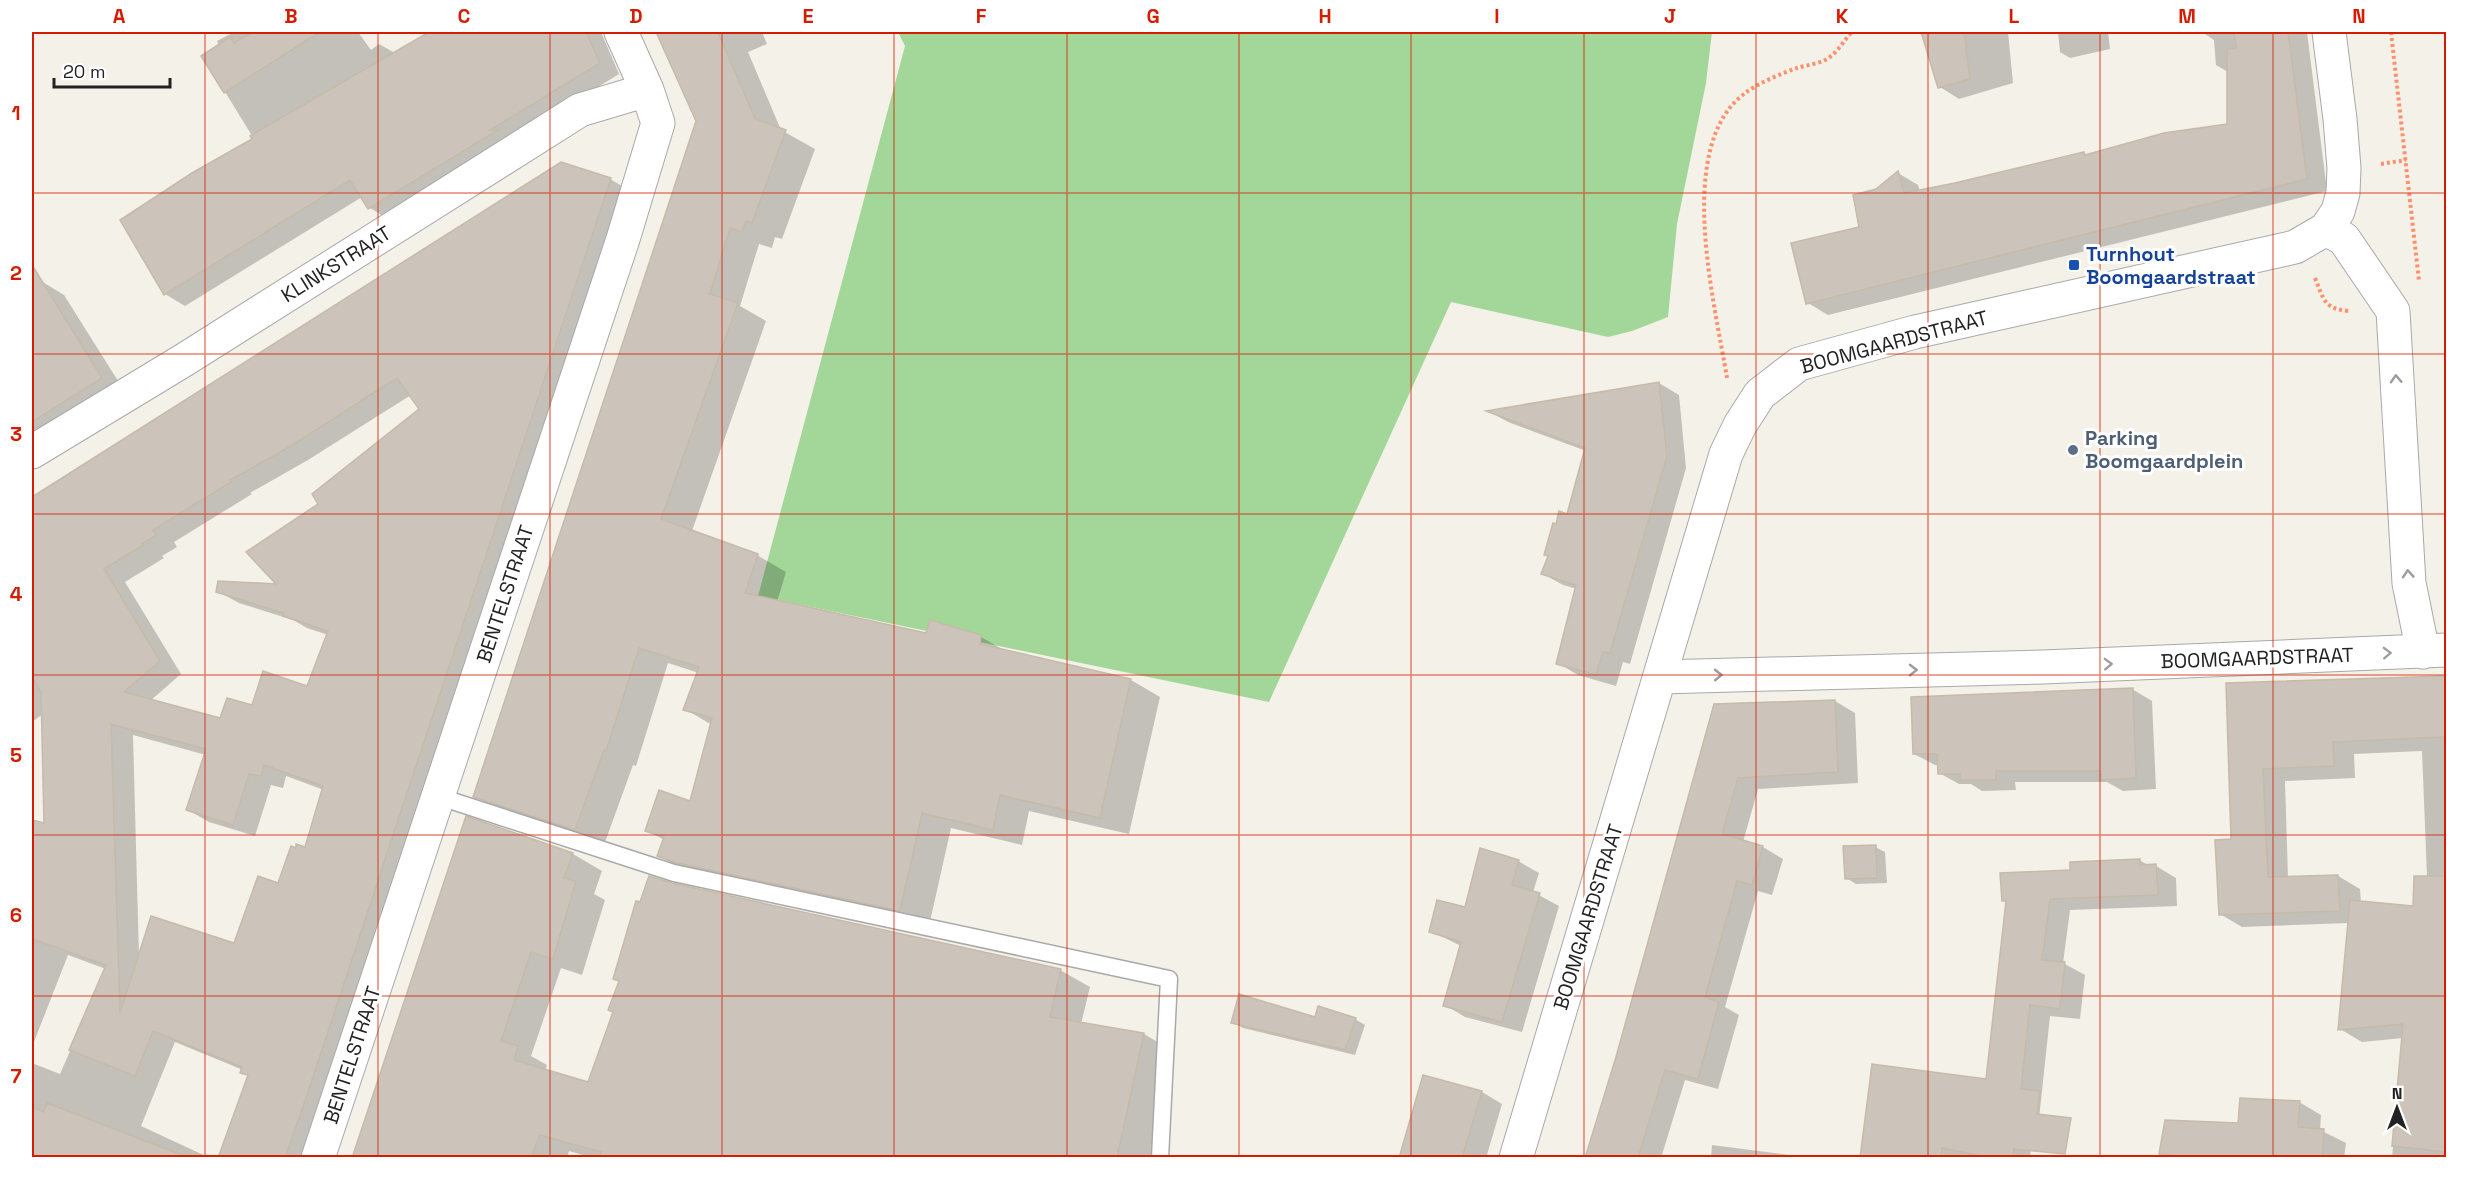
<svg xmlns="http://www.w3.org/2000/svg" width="2478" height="1189" font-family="'Space Grotesk',sans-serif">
	<rect width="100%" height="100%" fill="#f3f1e8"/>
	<!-- forest -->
	<path fill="#a3d699" d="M898 32H1712L1706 83 1677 224 1668 317 1632 331 1608 337 1451 302 1269 702 758 596 905 46Z"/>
	<!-- shadow -->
	<path fill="#0003" fill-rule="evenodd" d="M234 32H358L371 50 379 44 395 53 432 32H601L619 74 512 140 390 220 370 208 362 197 185 306 165 294 122 221 254 139 203 56 219 46 217 41Z
		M658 32H762L767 44 748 52 781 130 815 149 782 239 775 237 772 248 759 244 740 306 766 321 692 531 757 555 786 572 777 602 928 635 981 637 1007 652 1131 680 1160 697 1129 834 1029 811 1022 845 951 828 929 926 687 872 659 856 664 840 647 830 691 803 712 725 685 709 699 673 668 663 636 766 633 765 604 845 504 813 475 796 697 121Z
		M1924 32H2008L2013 83 1959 99 1940 87Z
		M2058 32H2108L2110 49 2070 58 2060 52Z
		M2202 32H2307L2327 191 1828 315 1808 303 1860 228 1877 191 1898 173 1918 185 1920 192 2084 154 2087 156 2228 126V72L2216 65 2214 40Z
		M561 164 610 179 632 192 310 1158H220L249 1076 242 1072 243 1070 175 1042 141 1126 210 1158H32V1063L60 1074 106 969 68 955 32 1047V821L45 825 43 714 32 722V499ZM411 395 421 409 320 504 280 585 217 591 239 603 293 620 307 628 328 635 308 688 221 720 150 701 181 674 125 582 164 558 162 556 177 547 174 542 252 494 250 493 308 460ZM133 735 206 755 188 810 209 822 255 836 271 785 283 788 286 776 324 790 306 849 235 945 139 957Z
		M41 281 64 295 125 392 32 451V287Z
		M1659 383 1679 395 1686 468 1630 664 1623 662 1616 686 1578 675 1558 663 1577 589 1563 585 1543 574 1558 525 1568 516 1586 451 1508 422 1490 412Z
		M2446 676V1158H2392L2403 1038 2362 1042 2340 1029 2349 923 2242 927 2220 914 2232 841 2227 685ZM2422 751 2427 877 2414 907 2361 903 2360 889 2338 876 2288 878 2285 781 2355 778 2354 754Z
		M2132 689 2152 701 2156 789 2123 791 2107 782H2015L2016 790 1982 791 1971 784H1959L1939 773V765H1935L1914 754Z
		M1835 701 1855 713 1858 783 1758 789 1743 842 1763 847 1783 859 1772 895 1758 891 1725 1007 1739 1015 1718 1089 1685 1080 1661 1158H1586L1618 1057 1716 705Z
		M1875 847 1885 852 1887 883 1856 884 1846 878Z
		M573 854 602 871 594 894 605 900 582 975 561 968 531 1056 547 1065 545 1071 588 1084 615 1012 641 904 671 885 1060 970 1090 987 1081 1024 1144 1034 1173 1051 1150 1158H593L569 1151 567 1158H354Z
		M2139 860 2150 866H2156L2176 878 2177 906 2070 910 2063 963 2085 975 2080 1019 2050 1016 2039 1119H2034L2030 1158H1862L1988 1080 2007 903 2003 900 2072 871Z
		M1518 861 1539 873 1533 892 1559 906 1522 1032 1465 1017 1445 1005 1461 946 1431 931 1466 909Z
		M1355 1019 1365 1025 1355 1055 1243 1028 1233 1022Z
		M1424 1077 1482 1092 1502 1104 1486 1158H1401Z
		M2299 1102 2321 1115 2320 1130 2346 1143 2344 1158H2160L2166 1121 2240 1125Z
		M1712 1145 1812 1158H1711Z"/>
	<!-- building -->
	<path fill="#ccc4ba" stroke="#c6baa8" stroke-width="1.5" fill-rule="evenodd" d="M253 32H320L224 93 201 56 230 37 234 43Z
		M429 32H586L600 63 490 130H498L368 209 350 180 164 295 120 220 192 173 252 139 250 136Z
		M656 32H718L755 119 786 130 752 223 746 221 742 232 730 228 710 294 738 303 661 519 758 554 745 593 926 633 930 620 981 635 980 644 1131 679 1100 818 1000 795 993 830 922 813 900 911 677 863 657 856 664 837 645 831 659 790 690 801 712 718 683 710 699 667 639 648 606 751 604 750 575 830 473 797 696 121Z
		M1921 32H1964L1970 79 1938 88Z
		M2234 32H2288L2307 179 1806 304 1791 243 1859 227 1853 195 1876 189 1898 171 1904 193 1955 183 2084 152 2085 155 2164 133 2227 124V49L2236 48Z
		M561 162 611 178 305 1101 285 1158H218L248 1075 240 1073 242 1067 153 1031 135 1076 69 1050 106 965 32 939V820L44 823 41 692 32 676V497ZM397 378 419 409 312 494 318 504 246 552 276 584 218 581 216 592 284 613 283 616 328 631 307 686 263 671 252 705 227 698 220 718 124 692 160 661 104 569 143 545 142 544 156 535 153 530 231 482 230 480 286 449ZM111 724 206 749 186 810 233 825 249 774 261 776 264 765 323 786 305 847 296 844V848L291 846 278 883 258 876 234 943 151 916 120 1013Z
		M32 265 102 378 32 422Z
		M1659 382 1667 456 1610 653 1603 652 1596 675 1556 664 1576 585 1541 574 1548 556 1544 555 1553 523 1556 524 1559 511 1567 514 1585 448 1486 411Z
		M2446 676V737L2333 742 2334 766 2263 769 2268 877 2338 875 2340 911 2219 915 2215 840 2231 839 2226 683Z
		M2133 688 2136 778 2101 780V771H1996V780H1960V774H1938L1937 754H1913L1911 697Z
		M1835 700 1838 772 1738 778 1722 834 1763 846 1752 885 1737 881 1705 997 1719 1002 1698 1079 1665 1070 1638 1158H1585L1616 1057 1714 704Z
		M466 816 573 853 564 878 576 881 553 959 531 952 501 1041 518 1046 514 1060 588 1082 613 1012 608 1010 619 981 613 979 636 901 640 902 649 876 672 883 1061 969 1050 1017 1144 1033 1117 1158H599L601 1152 540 1135 531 1158H352Z
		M1876 845 1877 878 1845 879 1843 846Z
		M1480 848 1519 860 1512 885 1540 893 1502 1022 1443 1006 1461 942 1429 932 1437 900 1465 907Z
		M2140 859V865L2156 864 2158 895 2050 899 2042 960 2065 962 2060 1009 2030 1005 2021 1089 2040 1091 2037 1114 2071 1118 2065 1154 2014 1149 2013 1158H1991L1942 1148 1941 1158H1860L1872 1064 1986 1079 2006 901H2002L2000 873 2070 870V862Z
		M2414 876H2446V1152L2392 1146 2403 1024 2338 1030 2350 900 2413 906Z
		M1239 994 1315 1017 1318 1006 1356 1018 1345 1050 1231 1023Z
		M1423 1075 1482 1091 1462 1158H1399Z
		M2240 1098 2300 1101 2298 1127 2324 1129 2322 1158H2205L2159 1154 2165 1120 2238 1123Z
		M47 1103 182 1155 181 1158H32V1107L44 1112Z"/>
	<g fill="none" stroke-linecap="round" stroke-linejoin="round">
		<defs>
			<path id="lane" d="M437 796 674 873 1169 979 1160 1158"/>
			<path id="street" d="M2326 229 2344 239 2393 311 2409 583 2423 652
				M32 452 184 360 580 110 647 90
				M1660 677 2043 667 2446 650
				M318 1158 623 239 658 123 647 90 621 32
				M1516 1158 1726 454 1740 425 1760 394 1799 364 1915 332 2295 247 2326 229 2338 211 2343 193 2344 168 2340 119 2329 32"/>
		</defs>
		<!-- lane casing -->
		<use href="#lane" stroke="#a9a9a9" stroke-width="19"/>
		<!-- street casing -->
		<use href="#street" stroke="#a9a9a9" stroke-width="35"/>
		<!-- path -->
		<path stroke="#ff906d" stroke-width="4" stroke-dasharray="3 3" stroke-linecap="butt" d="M2391 32 2419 281
			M2381 164 2406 160
			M2315 278C2324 300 2324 309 2349 311
			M1727 378C1715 304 1674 147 1744 94 1758 83 1780 74 1797 68 1807 65 1824 63 1831 56 1839 50 1845 39 1852 32"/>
		<!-- lane -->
		<use href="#lane" stroke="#fff" stroke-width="16"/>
		<!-- street -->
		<use href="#street" stroke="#fff" stroke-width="33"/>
	</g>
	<!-- one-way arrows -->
	<defs><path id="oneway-chevron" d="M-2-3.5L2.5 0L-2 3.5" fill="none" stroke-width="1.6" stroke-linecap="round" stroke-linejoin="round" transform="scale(1.5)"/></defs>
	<g stroke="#9c9c9c">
		<use href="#oneway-chevron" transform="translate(2396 379) rotate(-93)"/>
		<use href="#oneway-chevron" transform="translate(2408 574) rotate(-94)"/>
		<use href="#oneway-chevron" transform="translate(2387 653) rotate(-2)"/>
		<use href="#oneway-chevron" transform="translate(2108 664) rotate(-2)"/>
		<use href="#oneway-chevron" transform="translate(1913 670) rotate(-1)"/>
		<use href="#oneway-chevron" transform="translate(1718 675) rotate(-1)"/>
	</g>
	<!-- grid -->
	<path fill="none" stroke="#d41d00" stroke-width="1.5" stroke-opacity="0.55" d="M205 32V1158M378 32V1158M550 32V1158M722 32V1158M894 32V1158M1067 32V1158M1239 32V1158M1411 32V1158M1584 32V1158M1756 32V1158M1928 32V1158M2100 32V1158M2273 32V1158M32 193H2446M32 354H2446M32 514H2446M32 675H2446M32 835H2446M32 996H2446"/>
	<!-- markers -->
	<rect fill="#1a4fb4" stroke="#fff" stroke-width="2" x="2068" y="259" width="12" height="12" rx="3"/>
	<circle fill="#5c6f8a" stroke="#fff" stroke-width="2" cx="2073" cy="450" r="6"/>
	<g text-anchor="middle" stroke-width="6" stroke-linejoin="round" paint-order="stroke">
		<!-- transit labels -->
		<g font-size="20" font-weight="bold" fill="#164399" stroke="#fff" text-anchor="start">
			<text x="2086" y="261">Turnhout<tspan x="2086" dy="23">Boomgaardstraat</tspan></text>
		</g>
		<!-- street labels -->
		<g font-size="20" fill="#222" stroke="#fff">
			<text transform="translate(336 264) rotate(-32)" y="7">KLINKSTRAAT</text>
			<text transform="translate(1894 342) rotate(-15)" y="7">BOOMGAARDSTRAAT</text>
			<text transform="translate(505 594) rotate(-72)" y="7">BENTELSTRAAT</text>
			<text transform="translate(2257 658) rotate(-2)" y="7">BOOMGAARDSTRAAT</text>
			<text transform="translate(1588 917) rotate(-73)" y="7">BOOMGAARDSTRAAT</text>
			<text transform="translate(352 1055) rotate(-72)" y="7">BENTELSTRAAT</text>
		</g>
		<!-- service labels -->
		<g font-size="20" font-weight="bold" fill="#4e5e75" stroke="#fff" text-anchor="start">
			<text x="2085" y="445">Parking<tspan x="2085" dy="23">Boomgaardplein</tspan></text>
		</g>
	</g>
	<!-- border -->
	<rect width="2478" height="1189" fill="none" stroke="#ffffff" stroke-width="66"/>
	<!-- north arrow -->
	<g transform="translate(2397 1108)" stroke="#ffffff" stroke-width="4.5" paint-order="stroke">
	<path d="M0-4.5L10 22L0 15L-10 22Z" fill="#222222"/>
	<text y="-9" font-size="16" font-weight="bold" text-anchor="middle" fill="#222222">N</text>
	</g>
	<!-- scale -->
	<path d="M54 78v9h116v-9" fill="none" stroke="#222222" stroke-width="3"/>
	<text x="63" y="78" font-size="18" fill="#222222" stroke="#ffffff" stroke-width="4.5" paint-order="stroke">20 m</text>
	<rect x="33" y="33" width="2412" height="1123" fill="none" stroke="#d41d00" stroke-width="2"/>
	<g font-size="20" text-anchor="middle" font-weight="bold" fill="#d41d00">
		<text x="119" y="23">A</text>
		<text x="291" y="23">B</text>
		<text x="464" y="23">C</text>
		<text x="636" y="23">D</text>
		<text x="808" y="23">E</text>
		<text x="981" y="23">F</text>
		<text x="1153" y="23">G</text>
		<text x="1325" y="23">H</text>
		<text x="1497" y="23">I</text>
		<text x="1670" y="23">J</text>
		<text x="1842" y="23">K</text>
		<text x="2014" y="23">L</text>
		<text x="2187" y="23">M</text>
		<text x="2359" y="23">N</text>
		<text x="16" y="120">1</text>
		<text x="16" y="280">2</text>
		<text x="16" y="441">3</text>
		<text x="16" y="601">4</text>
		<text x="16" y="762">5</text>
		<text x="16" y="922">6</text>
		<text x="16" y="1083">7</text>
	</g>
</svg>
